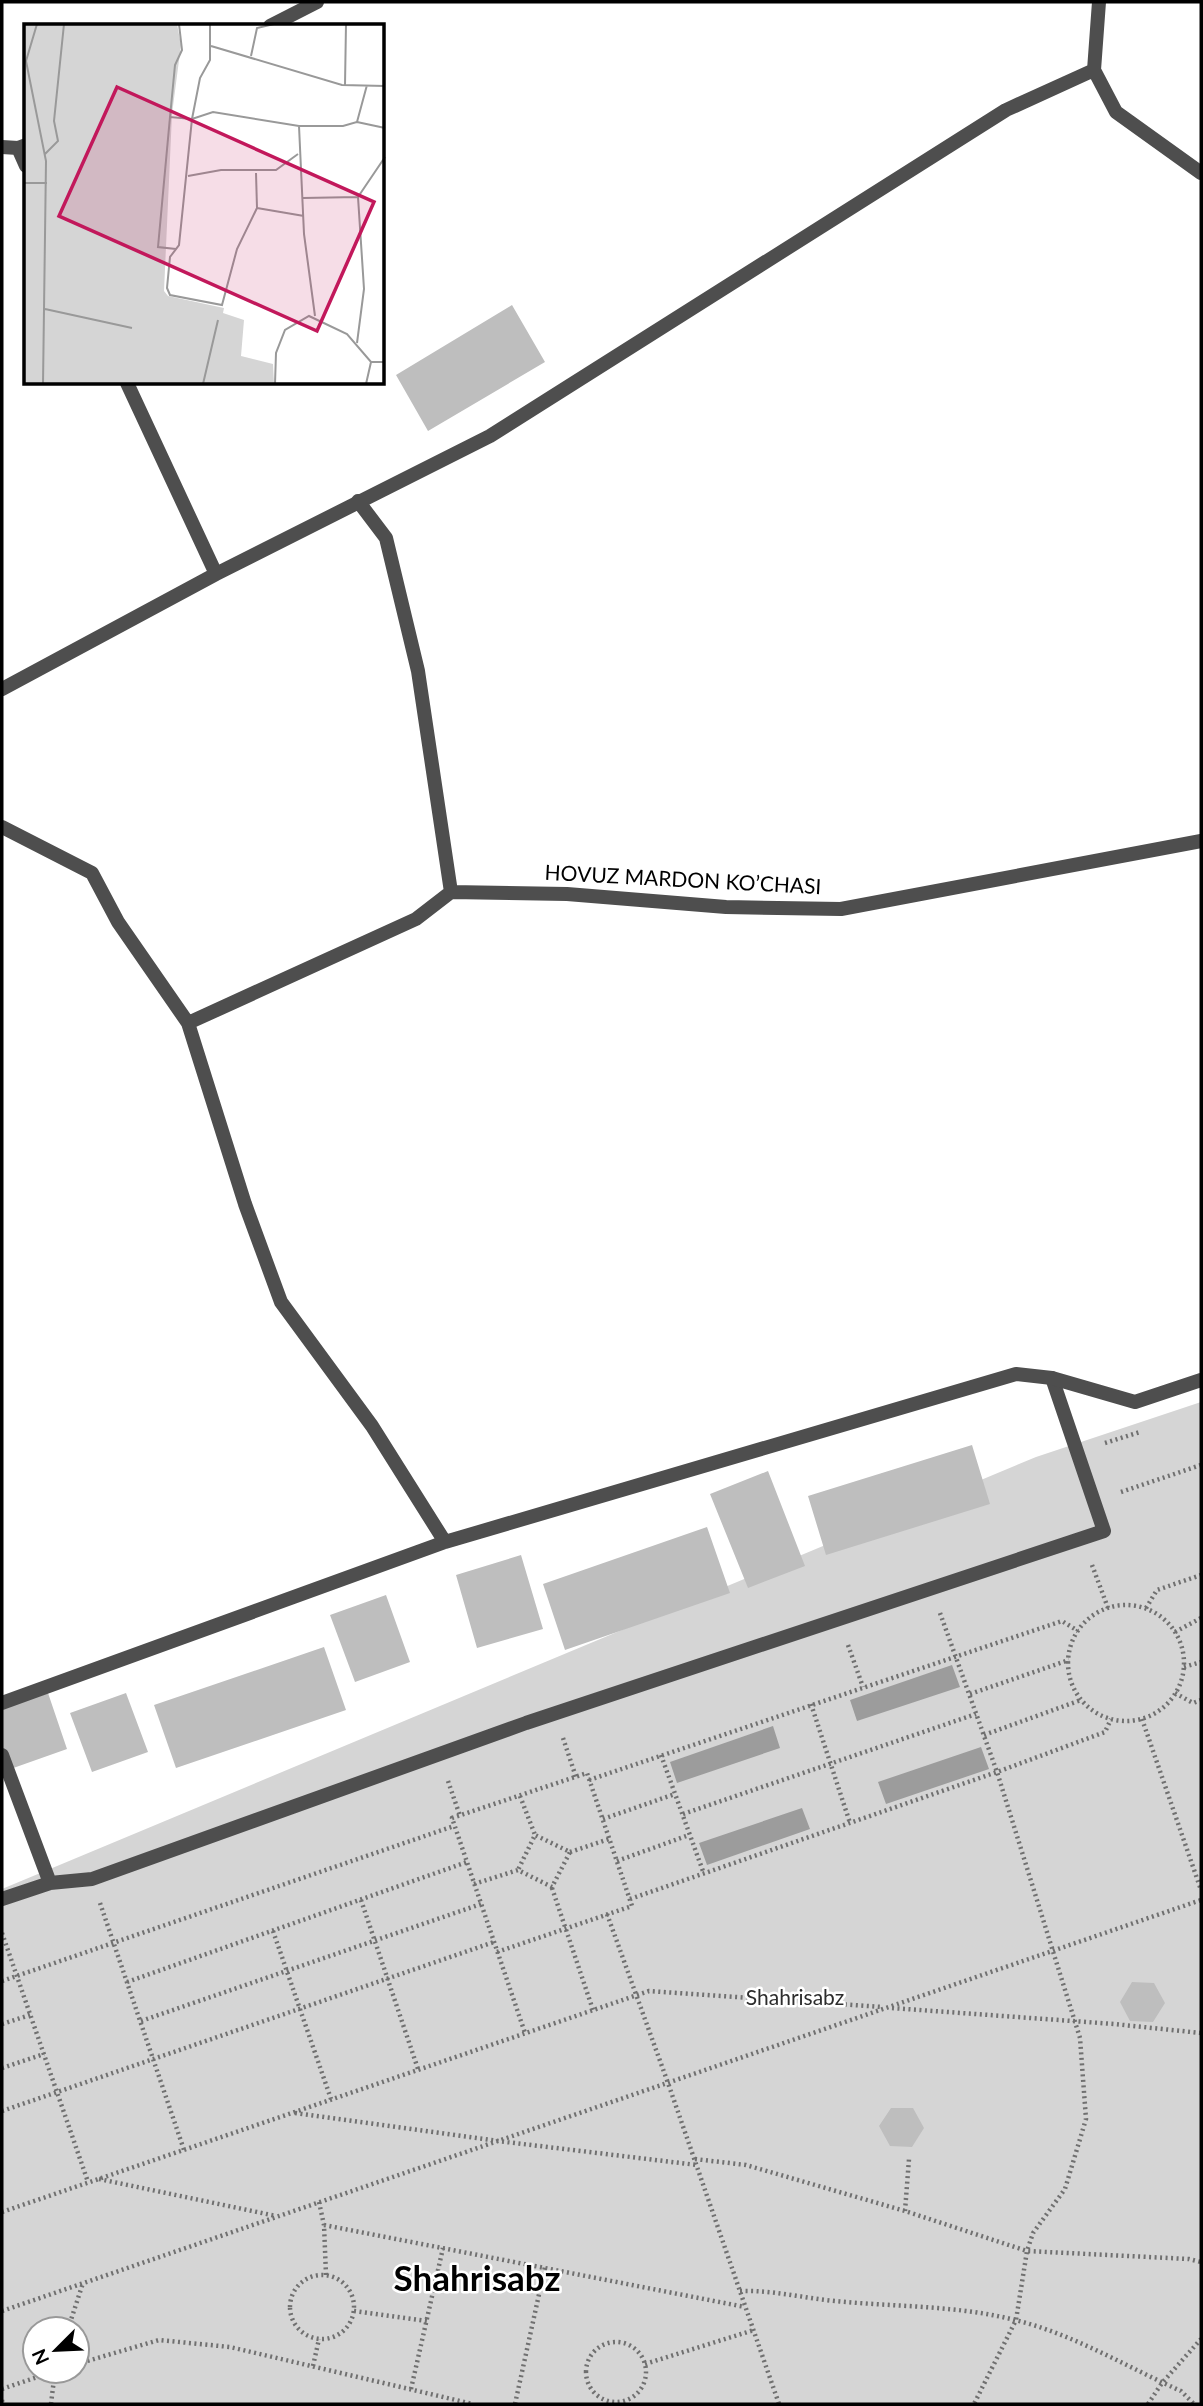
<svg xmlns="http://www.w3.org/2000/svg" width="1203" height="2406" font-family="Lato,sans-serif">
	<rect width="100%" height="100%" fill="#fff"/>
	<!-- green -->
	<path fill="#d5d5d5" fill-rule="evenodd" d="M1201 1402V2404H2V1889L1036 1457ZM35 2329H77V2371H35Z"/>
	<!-- water -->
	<path fill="#9c9c9c" d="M952 1665 960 1687 857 1721 850 1700Z
		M773 1726 780 1748 677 1783 670 1762Z
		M981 1747 989 1769 886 1804 878 1782Z
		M802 1808 810 1829 707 1865 699 1843Z"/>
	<!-- building -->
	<path fill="#bebebe" d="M512 305 545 362 428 431 396 375Z
		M972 1445 990 1504 826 1555 808 1496Z
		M768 1471 805 1566 748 1588 710 1494Z
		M707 1527 730 1593 565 1650 543 1584Z
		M521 1555 543 1629 477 1648 456 1575Z
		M386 1595 410 1662 355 1682 330 1615Z
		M324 1647 346 1710 176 1768 154 1705Z
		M48 1693 67 1749 2 1772V1709Z
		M126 1693 148 1752 92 1772 70 1713Z
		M1132 1982 1154 1983 1165 2003 1153 2022 1130 2021 1120 2002Z
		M891 2108H913L924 2128 912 2147 890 2146 879 2126Z"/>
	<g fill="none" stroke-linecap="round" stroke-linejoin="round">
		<!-- path -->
		<path stroke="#707070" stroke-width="4.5" stroke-dasharray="2 3.5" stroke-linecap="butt" d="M1105 1443 1140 1432
			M1121 1492 1201 1465
			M1092 1565 1108 1608
			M1068 1663a58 58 0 1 1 116 0a58 58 0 1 1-116 0Z
			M1146 1608 1157 1590 1201 1575
			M940 1613 997 1772 1080 2038 1086 2119 1065 2189 1033 2233 1027 2251 1016 2320 974 2404
			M1175 1632 1201 1618
			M848 1645 863 1687
			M1184 1667 1201 1662
			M1175 1693 1193 1703 1201 1700
			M970 1694 1069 1660
			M811 1704 850 1823
			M1142 1719 1201 1890
			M984 1735 1081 1700
			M563 1738 576 1777
			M661 1755 704 1874
			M589 1780 1062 1621 1078 1631
			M448 1781 460 1816
			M520 1796 535 1835
			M683 1814 976 1714
			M603 1819 675 1794
			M570 1852 609 1839
			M617 1861 689 1835
			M474 1884 518 1870 552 1887 570 1852 535 1835 518 1870
			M552 1888 593 2010
			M630 1899 997 1772 1105 1732 1111 1719
			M361 1900 418 2069
			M100 1903 184 2150
			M607 1914 668 2083 779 2404
			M273 1931 331 2099
			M2 1933 88 2182
			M497 1952 632 1906 587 1773 452 1818 525 2033
			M2 1981 454 1826
			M127 1982 467 1862
			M892 2008 1114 2024 1201 2033
			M141 2021 481 1904
			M2 2024 30 2015
			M2 2068 44 2054
			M2 2111 494 1942
			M295 2113 498 2141 697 2165
			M695 2159 746 2165 905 2211 1027 2251 1189 2259 1201 2262
			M99 2179 276 2216
			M319 2202 324 2225 326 2275
			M905 2211 909 2159
			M2 2212 649 1991 883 2007
			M324 2225 745 2307
			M290 2307a32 32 0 1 1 64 0a32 32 0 1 1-64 0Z
			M740 2291C773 2290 803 2298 835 2301 895 2307 956 2305 1015 2320 1073 2334 1127 2367 1181 2391L1194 2404
			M2 2311 1201 1900
			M354 2311 427 2321
			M68 2329 83 2283
			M586 2372a30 30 0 1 1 60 0a30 30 0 1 1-60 0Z
			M77 2364 159 2340 230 2347 473 2404
			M645 2364 754 2330
			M313 2366 319 2339
			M2 2389 55 2371
			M411 2389 443 2248
			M2 2400 3 2404
			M51 2404 55 2371
			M515 2404 545 2267
			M1148 2404 1162 2383 1201 2339"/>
		<!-- lane -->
		<path stroke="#4e4e4e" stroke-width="14" d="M2 1755 50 1883 92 1879 526 1723 1104 1531 1052 1378
			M2 1899 50 1883"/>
		<!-- street -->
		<path stroke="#4e4e4e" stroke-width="14" d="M1099 2 1094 70 1116 112 1201 173
			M270 26 317 2
			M2 147 18 148 26 145
			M18 148 26 166
			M127 383 216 574
			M358 501 386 538 418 671 451 892
			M2 689 216 574 490 436 1006 110 1094 70
			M2 827 92 873 118 922 188 1023 245 1204 281 1302 372 1426 445 1542
			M188 1023 416 919 451 892 567 894 726 907 841 909 1201 841
			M2 1703 445 1542 1016 1374 1052 1378 1135 1402 1201 1380"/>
	</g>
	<g text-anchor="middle" stroke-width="5" stroke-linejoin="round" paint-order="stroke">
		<!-- street labels -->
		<g font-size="21" fill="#000" stroke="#fff">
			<text transform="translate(683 880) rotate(3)" y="7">HOVUZ MARDON KO’CHASI</text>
		</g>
		<!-- park labels -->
		<g font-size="21" fill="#2c2c2c" stroke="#fff">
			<text x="795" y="2005">Shahrisabz</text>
		</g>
		<!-- town labels -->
		<g font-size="35" font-weight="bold" fill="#000" stroke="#fff">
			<text x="477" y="2291">Shahrisabz</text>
		</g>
	</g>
	<!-- overview -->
	<g transform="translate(24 24)">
		<rect width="360" height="360" fill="#fff"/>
		<path d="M153 0 157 21 148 90 140 267 144 272 200 284 199 289 220 296 217 332 249 340 250 360H0V1Z" fill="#d5d5d5"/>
		<path fill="none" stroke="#999" stroke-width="2" d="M13 0 2 37 22 137 19 360M186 0V36L176 54 168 95 155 221 146 233 143 264 146 271 198 281 213 225 233 184 232 149M187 22 318 61 361 62M227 32 233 4 250 0M321 61 322 0M146 93 151 41 158 26 155 0M333 98 361 104M275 102 280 210 291 292M21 130 34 117 30 97 40 0M164 152 197 146H252L274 130M0 159H23M279 174 334 173M233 184 280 192M152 225 134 223 146 93 168 95 189 88 275 102H319L333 98 343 61M21 285 108 304M333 319 340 265 334 173 361 133M179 360 194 296M251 360 252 329 261 306 285 292 323 310 347 338H361M342 360 347 338"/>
		<path fill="#c2185b" fill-opacity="0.15" stroke="#c2185b" stroke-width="3.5" d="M93 63 350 178 293 307 35 192Z"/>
		<rect width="360" height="360" fill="none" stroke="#000" stroke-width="3.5"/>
	</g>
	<!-- border -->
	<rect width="1203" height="2406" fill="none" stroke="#000000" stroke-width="7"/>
	<!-- north arrow -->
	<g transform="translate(56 2350) rotate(246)"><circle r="33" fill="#ffffff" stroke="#999999" stroke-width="2"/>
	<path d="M0-5L12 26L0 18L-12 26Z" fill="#000000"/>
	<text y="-10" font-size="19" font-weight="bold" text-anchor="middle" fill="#000000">N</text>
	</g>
</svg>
